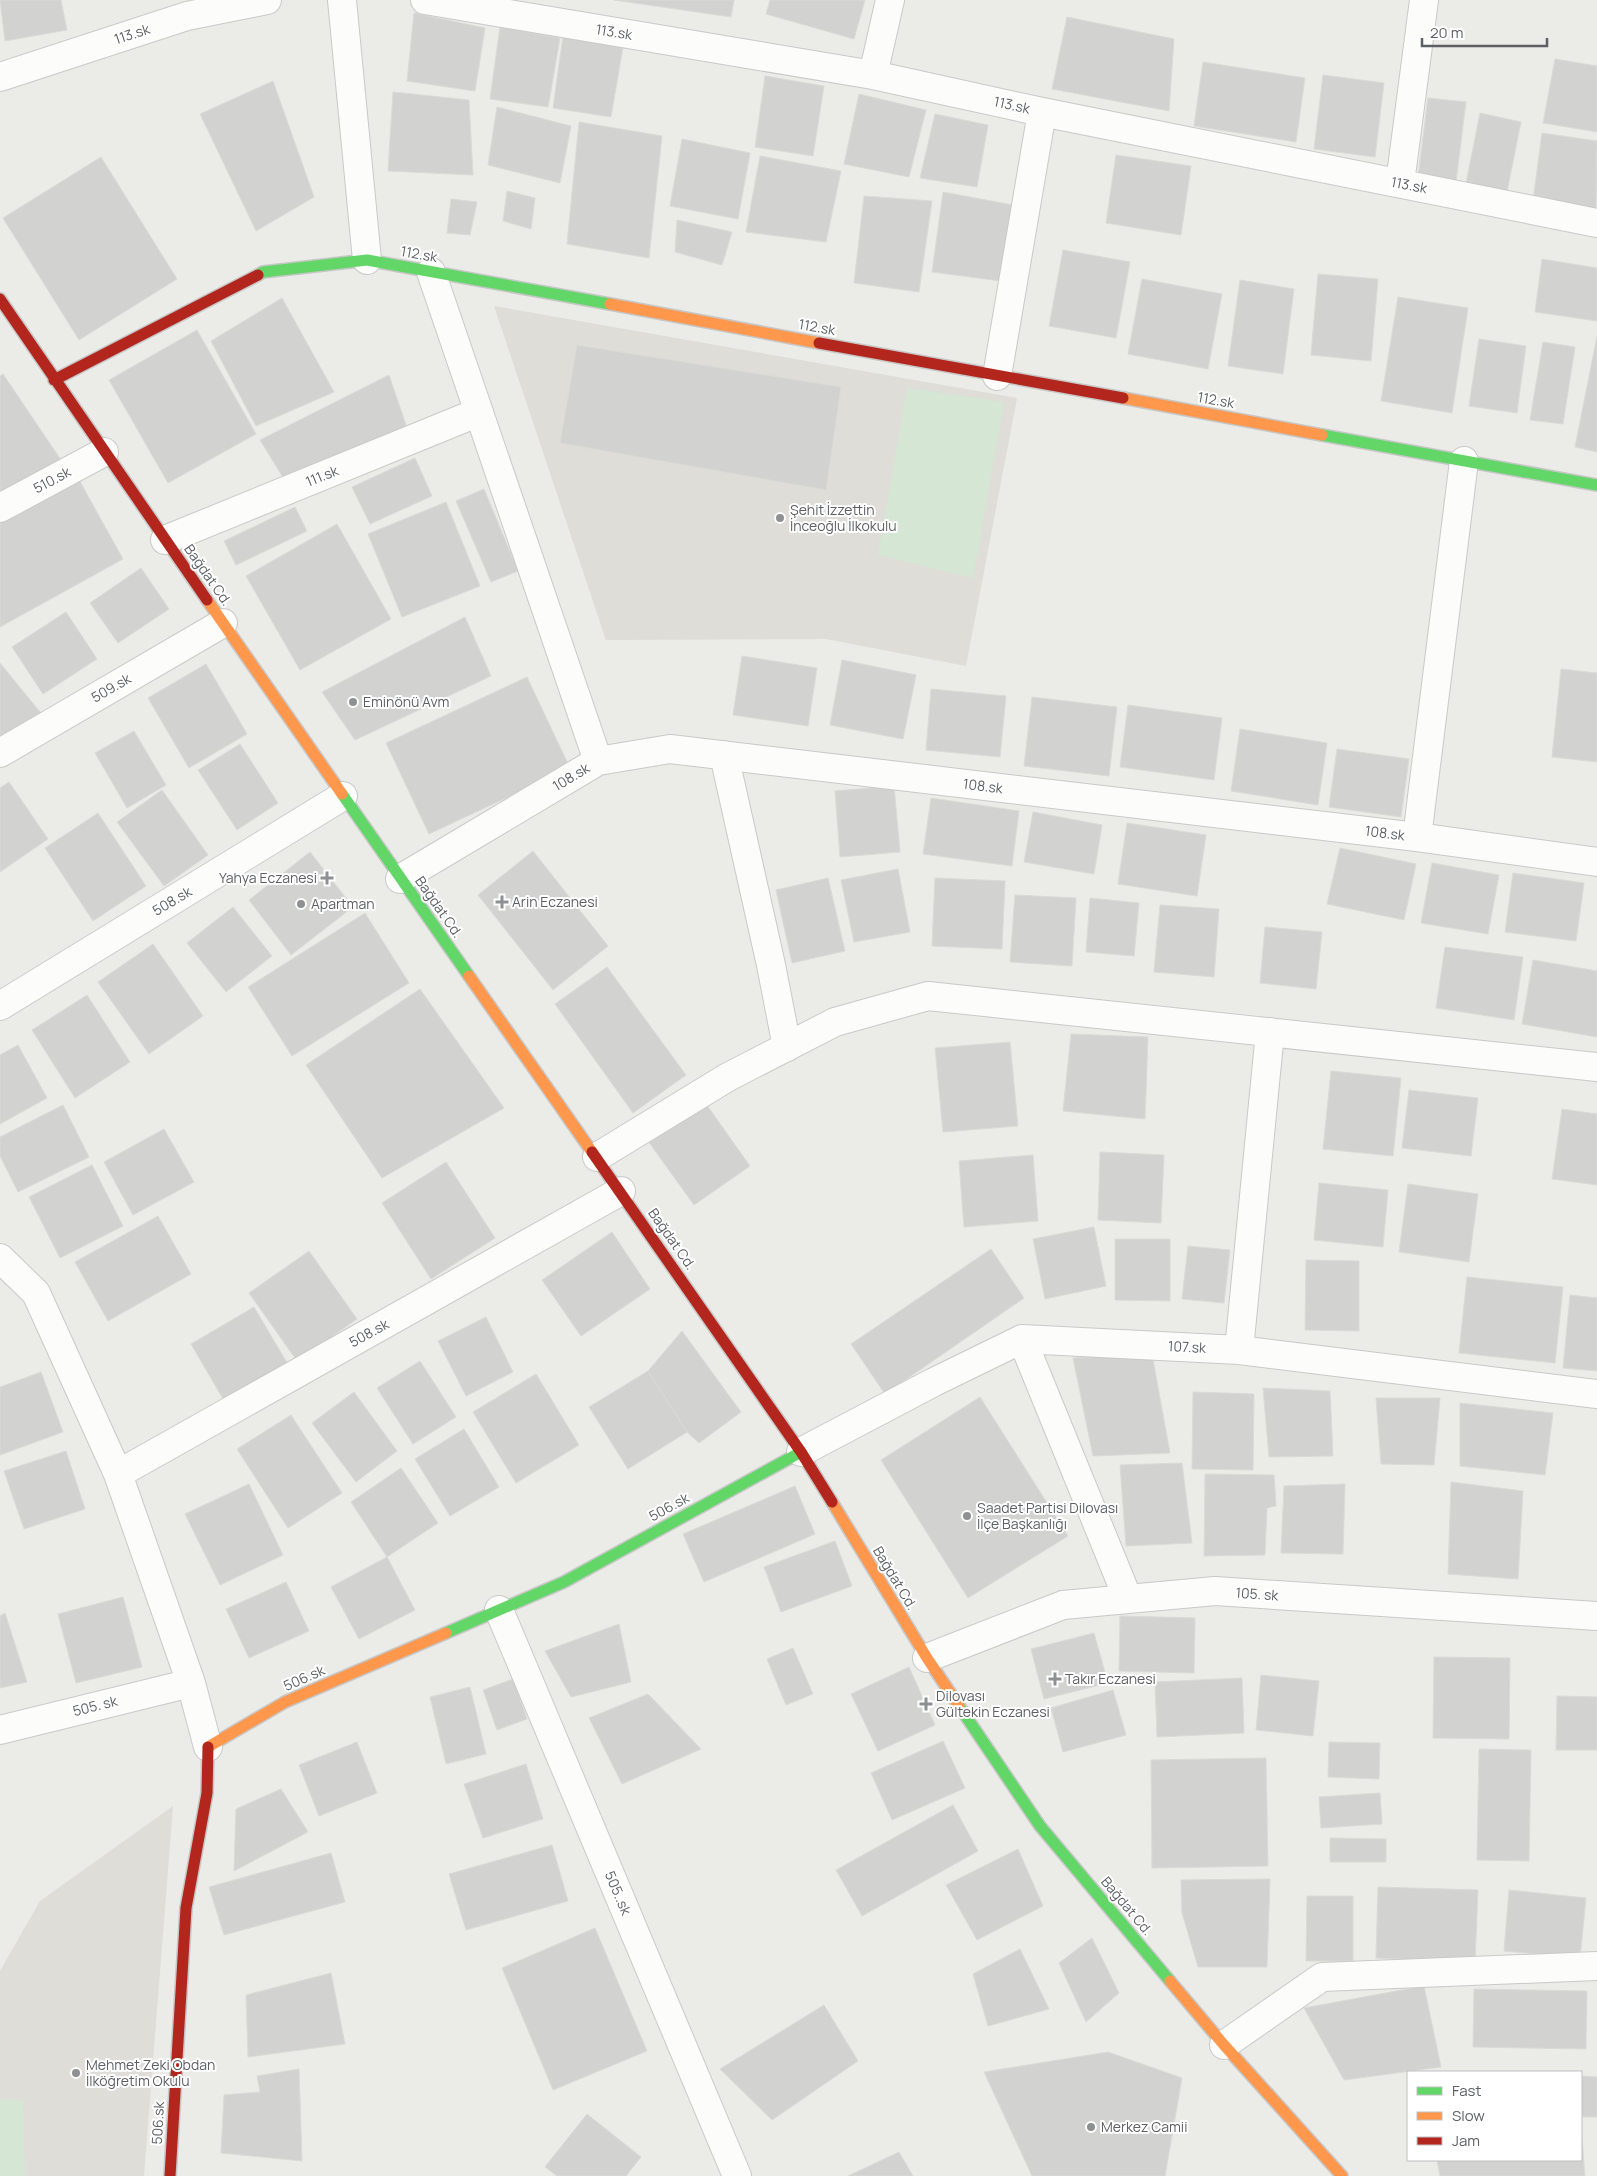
<svg xmlns="http://www.w3.org/2000/svg" width="1597" height="2176" font-family="Manrope,sans-serif">
	<rect width="100%" height="100%" fill="#ebebe7"/>
	<!-- education -->
	<path fill="#deddd7" d="M494 306 1017 398 966 666 826 639 606 640Z
		M173 1806 144 2176H0V1971L40 1901Z"/>
	<!-- green -->
	<path fill="#d6e6d5" d="M907 388 1004 402 973 578 878 555Z
		M0 2099 23 2100 25 2176H0Z"/>
	<!-- building -->
	<path fill="#d2d2d0" stroke="#dadad6" d="M0 0H61L67 30 5 41Z
		M614 0H734L731 17Z
		M770 0H865L854 39 766 14Z
		M414 13 485 28 475 91 407 81Z
		M1067 17 1174 39 1169 111 1052 89Z
		M500 27 560 38 548 107 490 99Z
		M563 36 623 47 611 117 553 108Z
		M1555 59 1597 66V132L1543 123Z
		M1203 62 1305 78 1296 142 1194 126Z
		M1323 75 1384 83 1375 157 1314 149Z
		M765 76 824 86 813 156 755 147Z
		M273 81 314 197 256 231 200 114Z
		M393 92 469 100 473 175 388 171Z
		M859 94 926 110 909 177 844 164Z
		M1428 98 1466 102 1456 182 1418 177Z
		M497 107 571 126 560 183 488 165Z
		M1480 113 1521 122 1506 197 1465 188Z
		M935 114 988 125 977 187 920 178Z
		M579 122 662 136 649 258 567 244Z
		M1542 133 1597 141 1596 208 1533 200Z
		M682 139 750 153 738 219 670 206Z
		M1116 155 1191 166 1181 235 1106 223Z
		M760 156 841 171 826 242 746 232Z
		M101 157 177 279 79 340 3 218Z
		M507 191 535 198 531 229 503 221Z
		M943 192 1013 205 1001 281 932 272Z
		M864 196 932 201 919 292 854 283Z
		M451 199 477 202 470 235 447 233Z
		M677 220 732 232 722 265 675 252Z
		M1063 250 1130 262 1116 338 1049 326Z
		M1542 259 1597 268V321L1535 312Z
		M1318 274 1378 279 1371 361 1311 355Z
		M1142 279 1222 294 1208 369 1128 354Z
		M1240 280 1294 289 1283 374 1228 366Z
		M1398 297 1468 308 1452 413 1381 401Z
		M282 298 334 392 256 426 211 341Z
		M197 330 256 434 168 483 109 380Z
		M1597 336V452L1575 447Z
		M1479 339 1526 346 1517 413 1469 406Z
		M1543 342 1575 347 1563 424 1530 420Z
		M577 345 841 387 826 490 560 443Z
		M3 374 61 460 0 501V376Z
		M389 375 408 431 284 479 260 440Z
		M415 458 432 496 370 524 352 487Z
		M78 478 123 559 0 627V522Z
		M484 489 518 571 491 582 456 501Z
		M446 502 480 586 402 617 368 534Z
		M295 507 307 531 236 565 224 541Z
		M337 524 391 619 300 670 246 576Z
		M141 568 169 609 118 643 90 603Z
		M66 612 97 659 43 694 12 647Z
		M465 617 491 676 355 740 322 692Z
		M742 656 817 668 808 726 733 715Z
		M842 660 916 675 903 739 830 725Z
		M0 663 45 718 0 741Z
		M206 664 247 734 189 768 148 698Z
		M1561 669 1597 673V762L1552 757Z
		M527 677 570 768 429 834 386 743Z
		M931 689 1006 696 1000 757 926 750Z
		M1032 697 1117 707 1109 776 1024 766Z
		M1128 705 1222 718 1214 780 1120 767Z
		M1240 729 1327 743 1318 805 1231 791Z
		M134 731 166 785 127 808 95 753Z
		M240 744 278 803 237 830 198 770Z
		M1337 749 1409 759 1401 817 1329 807Z
		M9 782 48 839 0 872V788Z
		M894 786 900 852 840 857 835 791Z
		M162 790 208 855 164 886 117 822Z
		M931 798 1019 811 1012 866 923 854Z
		M1033 812 1102 825 1094 874 1024 862Z
		M98 813 146 886 93 921 45 848Z
		M1127 823 1206 835 1197 896 1118 884Z
		M1340 848 1416 864 1404 920 1327 904Z
		M533 851 608 946 553 990 478 895Z
		M310 852 353 907 291 955 249 900Z
		M1432 863 1499 875 1488 934 1421 923Z
		M898 869 910 932 854 942 841 880Z
		M1513 873 1584 883 1576 941 1505 932Z
		M828 878 845 951 792 963 776 890Z
		M935 878 1005 881 1002 949 932 946Z
		M1015 895 1076 898 1072 966 1010 962Z
		M1090 898 1139 903 1134 956 1086 952Z
		M1160 905 1219 909 1214 977 1154 972Z
		M233 907 272 956 226 992 187 943Z
		M365 913 409 983 292 1056 248 987Z
		M1265 927 1322 932 1316 989 1260 983Z
		M153 944 203 1016 149 1054 98 982Z
		M1445 947 1523 957 1514 1020 1436 1008Z
		M1533 960 1597 971V1037L1522 1024Z
		M607 967 686 1075 633 1113 555 1004Z
		M420 989 504 1108 382 1178 306 1065Z
		M87 995 130 1062 75 1098 32 1030Z
		M1071 1034 1148 1037 1145 1119 1063 1111Z
		M1010 1042 1018 1126 943 1132 935 1048Z
		M18 1045 47 1098 0 1124V1055Z
		M1331 1071 1401 1078 1393 1156 1323 1149Z
		M1409 1090 1478 1098 1471 1156 1402 1148Z
		M704 1101 750 1166 694 1205 648 1141Z
		M63 1105 89 1157 18 1192 0 1156V1137Z
		M1562 1109 1597 1114V1185L1552 1179Z
		M164 1129 194 1182 133 1215 104 1162Z
		M1100 1152 1164 1155 1161 1223 1098 1220Z
		M1033 1155 1038 1221 964 1227 959 1161Z
		M446 1162 495 1238 431 1279 382 1203Z
		M92 1165 123 1226 60 1258 29 1197Z
		M1319 1183 1388 1190 1383 1247 1314 1240Z
		M1408 1184 1478 1194 1469 1262 1399 1252Z
		M158 1216 191 1274 108 1321 75 1262Z
		M1094 1227 1106 1286 1045 1299 1033 1239Z
		M612 1232 650 1289 581 1336 542 1280Z
		M1115 1239H1170V1301L1115 1300Z
		M1188 1246 1230 1250 1224 1303 1182 1299Z
		M991 1249 1024 1298 885 1394 851 1344Z
		M309 1251 357 1319 297 1361 249 1293Z
		M1306 1260 1359 1261V1331L1305 1330Z
		M1467 1277 1563 1287 1555 1363 1459 1353Z
		M1570 1295 1597 1298V1371L1563 1368Z
		M254 1307 289 1366 226 1404 191 1344Z
		M486 1317 513 1372 466 1396 438 1341Z
		M682 1331 741 1412 699 1443 687 1432 648 1371Z
		M1152 1354 1170 1453 1093 1456 1073 1358Z
		M420 1361 456 1417 413 1444 377 1388Z
		M648 1371 687 1432 628 1469 589 1407Z
		M41 1372 63 1432 0 1455V1387Z
		M536 1374 579 1445 516 1483 473 1412Z
		M1263 1388 1330 1391 1333 1456 1269 1457Z
		M354 1392 397 1451 356 1482 312 1423Z
		M1193 1392 1254 1394 1253 1470 1192 1469Z
		M980 1397 1068 1536 968 1598 881 1460Z
		M1376 1398H1440L1434 1465 1381 1464Z
		M1460 1403 1553 1413 1545 1475 1460 1466Z
		M291 1415 342 1493 288 1528 237 1449Z
		M464 1429 499 1487 450 1516 415 1459Z
		M66 1451 85 1509 24 1529 4 1471Z
		M1182 1463 1192 1543 1126 1546 1120 1465Z
		M401 1468 438 1523 387 1557 351 1502Z
		M1205 1474 1274 1475 1276 1506 1267 1508 1265 1555 1204 1556Z
		M1451 1482 1523 1491 1518 1579 1448 1574Z
		M249 1484 283 1555 220 1585 185 1514Z
		M1345 1484 1343 1554 1281 1553 1284 1486Z
		M795 1486 815 1534 704 1582 683 1534Z
		M835 1541 852 1586 781 1612 764 1567Z
		M387 1557 415 1610 359 1639 331 1587Z
		M286 1582 309 1631 249 1658 226 1609Z
		M123 1597 142 1667 76 1683 58 1614Z
		M5 1613 27 1682 0 1688V1616Z
		M1120 1616 1195 1618 1194 1673 1119 1671Z
		M619 1624 631 1682 571 1697 545 1651Z
		M1094 1633 1108 1683 1044 1699 1031 1649Z
		M793 1648 813 1694 786 1705 767 1659Z
		M1434 1657 1510 1658 1509 1739 1433 1738Z
		M909 1667 935 1725 878 1751 851 1694Z
		M1261 1675 1319 1681 1313 1736 1256 1730Z
		M1242 1678 1244 1733 1157 1737 1155 1682Z
		M513 1679 527 1719 497 1730 483 1690Z
		M470 1687 486 1754 446 1764 430 1697Z
		M1113 1690 1126 1735 1063 1752 1051 1708Z
		M648 1694 701 1749 622 1784 589 1718Z
		M1557 1696 1597 1697V1750H1556Z
		M943 1741 965 1788 892 1820 871 1773Z
		M357 1742 377 1793 319 1816 299 1765Z
		M1329 1742 1380 1743 1379 1779 1328 1777Z
		M1479 1749 1531 1750 1529 1861 1477 1860Z
		M1266 1758 1268 1866 1152 1868 1151 1760Z
		M526 1764 543 1819 483 1838 464 1784Z
		M281 1789 308 1832 234 1871 236 1809Z
		M1380 1793 1382 1824 1321 1828 1319 1797Z
		M953 1805 978 1851 862 1916 836 1870Z
		M1330 1838 1386 1839V1862H1330Z
		M552 1845 568 1901 466 1930 449 1874Z
		M1018 1849 1043 1906 977 1940 946 1885Z
		M331 1853 345 1902 224 1935 209 1887Z
		M1270 1879 1267 1967H1198L1182 1913 1181 1880Z
		M1378 1887 1478 1890 1475 1962 1376 1958Z
		M1509 1890 1586 1898 1580 1958 1504 1951Z
		M1307 1896H1353V1961H1306Z
		M595 1928 647 2051 553 2090 502 1968Z
		M1092 1938 1119 1993 1086 2022 1059 1963Z
		M1020 1949 1049 2009 988 2026 973 1974Z
		M331 1973 345 2044 248 2057 246 1995Z
		M1424 1986 1441 2067 1344 2080 1304 2008Z
		M1474 1989 1587 1991 1586 2049 1473 2047Z
		M824 2005 858 2061 772 2120 720 2069Z
		M1108 2052 1182 2078 1165 2176H1032L984 2072Z
		M299 2069 302 2161 221 2153 224 2095 260 2092 257 2076Z
		M1581 2076 1597 2077V2117H1581Z
		M587 2114 641 2157 626 2176H557L545 2167Z
		M1581 2127 1585 2176H1440L1437 2160H1581Z
		M899 2152 913 2176H848Z"/>
	<g fill="none" stroke-linecap="round" stroke-linejoin="round">
		<defs>
			<path id="street" d="M342 0 367 260
				M425 0 873 75 1042 112 1597 223
				M873 75 890 0
				M0 77 187 16 267 0
				M1400 183 1424 0
				M431 272 598 761
				M997 376 1042 112
				M0 508 104 452
				M165 540 479 412
				M0 753 223 623
				M724 755 771 965 787 1047
				M1417 837 1464 461
				M400 879 598 761 670 749 1417 837 1597 862
				M0 1006 343 796
				M597 1157 728 1077 835 1022 928 996 1597 1067
				M0 1258 36 1293 118 1474 191 1683 208 1747
				M1022 1339 1128 1599
				M1239 1350 1270 1032
				M801 1452 934 1382 1022 1339 1239 1350 1597 1394
				M118 1474 621 1191
				M499 1610 737 2176
				M927 1658 1063 1605 1215 1591 1597 1616
				M0 1730 191 1683
				M1224 2045 1322 1977 1597 1966"/>
			<path id="fast" d="M258 275 263 272 367 260 610 304
				M1322 435 1597 485
				M342 794 469 976
				M446 1633 564 1582 801 1452
				M959 1706 1040 1826 1170 1981"/>
			<path id="slow" d="M610 304 819 343
				M1123 398 1322 435
				M207 600 342 794
				M469 976 592 1152
				M832 1502 927 1658 959 1706
				M208 1747 285 1702 446 1633
				M1170 1981 1224 2045 1342 2176"/>
			<path id="jam" d="M0 299 207 600
				M819 343 1123 398
				M54 380 258 275
				M592 1152 801 1452 832 1502
				M170 2176 186 1908 207 1793 208 1747"/>
		</defs>
		<!-- street casing -->
		<use href="#street" stroke="#c9c9c8" stroke-width="30"/>
		<!-- fast casing -->
		<use href="#fast" stroke="#c7c7c8" stroke-width="14"/>
		<!-- slow casing -->
		<use href="#slow" stroke="#c7c7c8" stroke-width="14"/>
		<!-- jam casing -->
		<use href="#jam" stroke="#c7c7c8" stroke-width="14"/>
		<!-- street -->
		<use href="#street" stroke="#fcfcfb" stroke-width="28"/>
		<!-- fast -->
		<use href="#fast" stroke="#63d668" stroke-width="11"/>
		<!-- slow -->
		<use href="#slow" stroke="#ff974d" stroke-width="11"/>
		<!-- jam -->
		<use href="#jam" stroke="#b3261e" stroke-width="11"/>
	</g>
	<!-- markers -->
	<g fill="#8f9092" stroke="#fff" stroke-width="2">
		<circle cx="780" cy="518" r="5"/>
		<circle cx="353" cy="702" r="5"/>
		<path d="M324.5 870.5h5v5h5v5h-5v5h-5v-5h-5v-5h5z"/>
		<path d="M499.5 894.5h5v5h5v5h-5v5h-5v-5h-5v-5h5z"/>
		<circle cx="301" cy="904" r="5"/>
		<circle cx="967" cy="1516" r="5"/>
		<path d="M1052.5 1671.5h5v5h5v5h-5v5h-5v-5h-5v-5h5z"/>
		<path d="M923.5 1696.5h5v5h5v5h-5v5h-5v-5h-5v-5h5z"/>
		<circle cx="76" cy="2073" r="5"/>
		<circle cx="1091" cy="2127" r="5"/>
	</g>
	<g text-anchor="middle" stroke-width="4" stroke-linejoin="round" paint-order="stroke">
		<!-- street labels -->
		<g font-size="14" fill="#5d5f64" stroke="#fff">
			<text transform="translate(614 32) rotate(9)" y="5">113.sk</text>
			<text transform="translate(132 34) rotate(-18)" y="5">113.sk</text>
			<text transform="translate(1012 105) rotate(12)" y="5">113.sk</text>
			<text transform="translate(1409 185) rotate(11)" y="5">113.sk</text>
			<text transform="translate(419 254) rotate(10)" y="5">112.sk</text>
			<text transform="translate(817 327) rotate(10)" y="5">112.sk</text>
			<text transform="translate(1216 400) rotate(10)" y="5">112.sk</text>
			<text transform="translate(322 476) rotate(-22)" y="5">111.sk</text>
			<text transform="translate(52 480) rotate(-28)" y="5">510.sk</text>
			<text transform="translate(208 575) rotate(55)" y="5">Bağdat Cd.</text>
			<text transform="translate(111 688) rotate(-30)" y="5">509.sk</text>
			<text transform="translate(571 777) rotate(-31)" y="5">108.sk</text>
			<text transform="translate(983 786) rotate(7)" y="5">108.sk</text>
			<text transform="translate(1385 833) rotate(7)" y="5">108.sk</text>
			<text transform="translate(172 901) rotate(-31)" y="5">508.sk</text>
			<text transform="translate(439 907) rotate(55)" y="5">Bağdat Cd.</text>
			<text transform="translate(672 1239) rotate(55)" y="5">Bağdat Cd.</text>
			<text transform="translate(369 1333) rotate(-29)" y="5">508.sk</text>
			<text transform="translate(1187 1347) rotate(3)" y="5">107.sk</text>
			<text transform="translate(669 1507) rotate(-29)" y="5">506.sk</text>
			<text transform="translate(895 1578) rotate(59)" y="5">Bağdat Cd.</text>
			<text transform="translate(1257 1594) rotate(4)" y="5">105. sk</text>
			<text transform="translate(304 1678) rotate(-24)" y="5">506.sk</text>
			<text transform="translate(95 1706) rotate(-14)" y="5">505. sk</text>
			<text transform="translate(618 1893) rotate(67)" y="5">505..sk</text>
			<text transform="translate(1127 1906) rotate(50)" y="5">Bağdat Cd.</text>
			<text transform="translate(158 2123) rotate(-87)" y="5">506.sk</text>
		</g>
		<!-- poi labels -->
		<g font-size="14" fill="#5d5f64" stroke="#fff" text-anchor="start">
			<text x="790" y="515">Şehit İzzettin<tspan x="790" dy="16">İnceoğlu İlkokulu</tspan></text>
			<text x="363" y="707">Eminönü Avm</text>
			<text x="317" y="883" text-anchor="end">Yahya Eczanesi</text>
			<text x="512" y="907">Arin Eczanesi</text>
			<text x="311" y="909">Apartman</text>
			<text x="977" y="1513">Saadet Partisi Dilovası<tspan x="977" dy="16">İlçe Başkanlığı</tspan></text>
			<text x="1065" y="1684">Takır Eczanesi</text>
			<text x="936" y="1701">Dilovası<tspan x="936" dy="16">Gültekin Eczanesi</tspan></text>
			<text x="86" y="2070">Mehmet Zeki Obdan<tspan x="86" dy="16">İlköğretim Okulu</tspan></text>
			<text x="1101" y="2132">Merkez Camii</text>
		</g>
	</g>
	<!-- legend -->
	<rect x="1407" y="2071" width="175" height="90" fill="#ffffff" stroke="#bebfc1"/>
	<rect x="1417" y="2087" width="25" height="8" fill="#63d668" stroke="#bebfc1"/>
	<text x="1452" y="2096" font-size="15" fill="#5d5f64">Fast</text>
	<rect x="1417" y="2112" width="25" height="8" fill="#ff974d" stroke="#bebfc1"/>
	<text x="1452" y="2121" font-size="15" fill="#5d5f64">Slow</text>
	<rect x="1417" y="2137" width="25" height="8" fill="#b3261e" stroke="#bebfc1"/>
	<text x="1452" y="2146" font-size="15" fill="#5d5f64">Jam</text>
	<!-- scale -->
	<path d="M1422 38v8h125v-8" fill="none" stroke="#5d5f64" stroke-width="2.5"/>
	<text x="1430" y="38" font-size="15" fill="#5d5f64" stroke="#ffffff" stroke-width="4" paint-order="stroke">20 m</text>
</svg>
